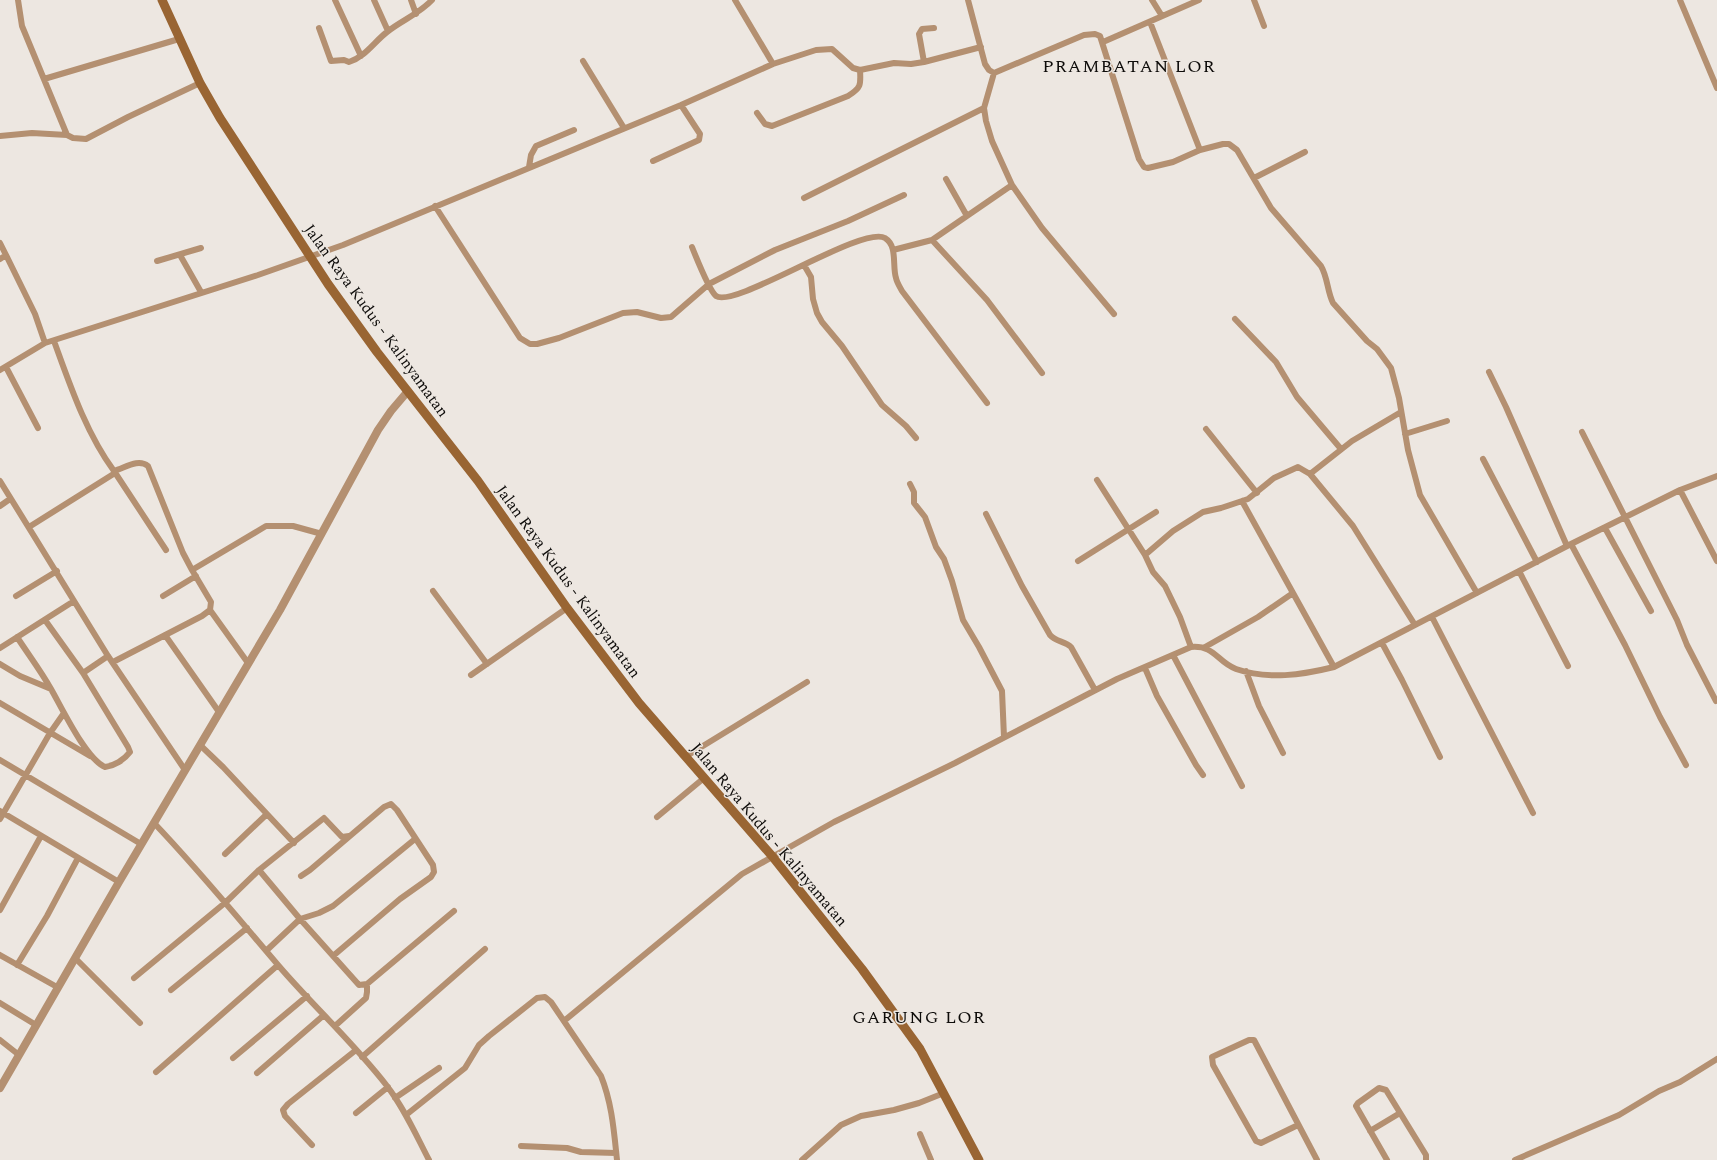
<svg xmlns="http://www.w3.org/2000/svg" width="1717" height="1160" font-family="Spectral,serif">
	<rect width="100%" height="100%" fill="#ede7e1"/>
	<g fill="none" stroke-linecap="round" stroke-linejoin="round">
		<!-- minor -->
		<path stroke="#b49071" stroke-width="6" d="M18 0 22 26 67 135
			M335 0 361 56
			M374 0 388 31
			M411 0 416 14
			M735 0 773 64
			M968 0 985 64 989 70 994 73 1084 35 1095 34 1100 36 1139 159 1144 167 1148 168 1173 162 1200 150 1223 144H1229L1237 150 1271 208 1321 266C1328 278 1327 291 1333 303L1367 341 1377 349 1391 368 1399 398 1408 450 1420 495 1477 593
			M1152 0 1162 16
			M1254 0 1264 26
			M1680 0 1717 88
			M1150 22 1200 150
			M319 28 331 61 344 60 349 62C365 57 374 42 387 32 402 20 419 14 432 0
			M1103 42 1199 0
			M583 61 624 128
			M924 62 919 34 922 29 934 28
			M994 73 984 108 986 121 992 141 1012 185 1042 228 1114 314
			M44 79 179 39
			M757 113 765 124 772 126 848 96C861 88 861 85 860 70
			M0 136 32 133 67 135 73 138 86 139 128 117 200 83
			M653 161 699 140 700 134 681 105
			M529 167 531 155 536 146 574 130
			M1254 178 1305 152
			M946 179 967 216
			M804 198 984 108
			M435 206 520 338 530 344H537L559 338 623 313 637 312 661 318 671 317 709 284 775 250 848 221 904 195
			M932 240 987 300 1042 373
			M0 243 6 255
			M692 247C696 257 710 291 716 296 735 309 862 225 885 238 898 246 892 266 896 278 897 283 900 287 902 291L987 403
			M893 250 932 240 1012 185
			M180 255 201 292
			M0 259 6 255 35 314 45 343
			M157 261 201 248
			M804 265 811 277 813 299 817 313 822 322 842 346 882 405 906 426 916 438
			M1235 319 1276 362 1297 397 1341 449
			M54 341C70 385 86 433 114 471 125 468 138 458 148 466L183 553 192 570 266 526H293L322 534
			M6 367 38 428
			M0 370 45 343 258 275 343 245 681 105 773 64 816 50 832 49 853 68 860 70 894 63 911 64 924 62 981 47
			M1489 372 1506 407 1567 546
			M1401 412 1352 441 1310 474 1353 526 1415 625
			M1206 429 1257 493
			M1582 432 1677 620 1687 645 1716 701
			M1405 434 1447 421
			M1483 459 1537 562
			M114 471 166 550
			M1097 480 1145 555
			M0 481 108 656 185 770
			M910 484 914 492V503L925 517 936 547 944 559 952 581 963 620 979 647 1002 691 1004 737
			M1680 490 1717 561
			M1242 501 1334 667
			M0 506 10 499
			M986 514 1022 586 1050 635C1056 642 1065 641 1071 647L1095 690
			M29 527 115 473
			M1605 528 1651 611
			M1571 544 1625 645 1660 717 1686 765
			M1078 561 1156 512
			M1519 571 1568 666
			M433 591 487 664
			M16 596 57 571
			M163 596 196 576
			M210 610 248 663
			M1432 617 1533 813
			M165 635 219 712
			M17 637C28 654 41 671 51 689 62 708 86 759 105 767 114 766 124 760 130 752L128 747 83 673 45 620
			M1382 643 1402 680 1440 757
			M1191 647 1180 617 1165 586 1153 572 1145 555 1173 531 1203 512 1221 508 1248 499 1274 478 1298 467 1310 474
			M1205 647 1258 617 1293 593
			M0 648 74 601
			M1173 655 1242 786
			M113 662 202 616 210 610 211 602 192 570
			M0 664 20 676 51 689
			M1145 668 1157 696 1196 765 1203 775
			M1246 671 1259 706 1283 753
			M83 673 108 656
			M471 675 567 608
			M0 703 90 756
			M200 745 223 767 294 843
			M685 757 807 682
			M0 760 141 844
			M0 811 119 882
			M657 817 704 778
			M0 819 50 733 64 713
			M154 823C198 869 237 917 278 965 313 1006 354 1043 387 1086 404 1108 416 1135 429 1160
			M225 854 267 814
			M259 870 300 919 359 985 367 984 454 911
			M301 876 310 870 384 807 391 804 397 810 433 865 434 872 431 877 400 899 333 956
			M0 910 41 836
			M267 950 300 919 319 913 333 906 415 839
			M0 955 57 987
			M75 958 140 1023
			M17 965 47 916 78 858
			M134 978 226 902 259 870 324 818 342 837 349 836
			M171 990 247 928
			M0 1003 36 1025
			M564 1021 742 874 834 822 955 763 1117 679 1191 647C1215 645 1217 662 1236 669 1268 680 1302 675 1334 667L1571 544 1680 490 1717 476
			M335 1026 366 998 367 992V984
			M0 1040 19 1055
			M362 1057 485 949
			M233 1058 307 996
			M156 1072 278 965
			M257 1073 324 1015
			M395 1098 439 1068
			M356 1113 388 1087
			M406 1115 465 1068 479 1045 489 1036 537 998 545 997 551 1002 601 1076C612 1103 614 1132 617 1160
			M1298 1125 1261 1143 1256 1141 1213 1065 1212 1057 1249 1040H1254L1317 1160
			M1370 1131 1400 1113
			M920 1134 931 1160
			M312 1145 285 1116 283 1110 288 1104 356 1050
			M521 1146 567 1148 581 1152 616 1153
			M802 1160 841 1125 861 1116 894 1110 919 1103 944 1093
			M1387 1160 1356 1106 1358 1103 1379 1088 1386 1090 1426 1155V1160
			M1515 1160 1619 1115 1659 1091 1680 1082 1717 1059"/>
		<!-- tertiary -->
		<path stroke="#b49071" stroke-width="8" d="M0 1088 119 882 280 610 378 430 391 411 408 391"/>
		<!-- secondary -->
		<path stroke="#996533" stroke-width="9" d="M162 0 200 83 220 118 328 284 377 352 478 481 567 608 639 703 772 856 862 969 920 1049 979 1160"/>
	</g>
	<g text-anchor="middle" stroke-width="3" stroke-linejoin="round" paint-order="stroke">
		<!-- street labels -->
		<g font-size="16" fill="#0e0c0a" stroke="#ede7e1">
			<text transform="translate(377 320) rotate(54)" y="6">Jalan Raya Kudus - Kalinyamatan</text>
			<text transform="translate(569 581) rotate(54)" y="6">Jalan Raya Kudus - Kalinyamatan</text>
			<text transform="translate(770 834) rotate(50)" y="6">Jalan Raya Kudus - Kalinyamatan</text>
		</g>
		<!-- quarter labels -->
		<g font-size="18" letter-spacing="1" fill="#0e0c0a" stroke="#ede7e1">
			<text x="1129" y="72">PRAMBATAN LOR</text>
			<text x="919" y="1023">GARUNG LOR</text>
		</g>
	</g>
</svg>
